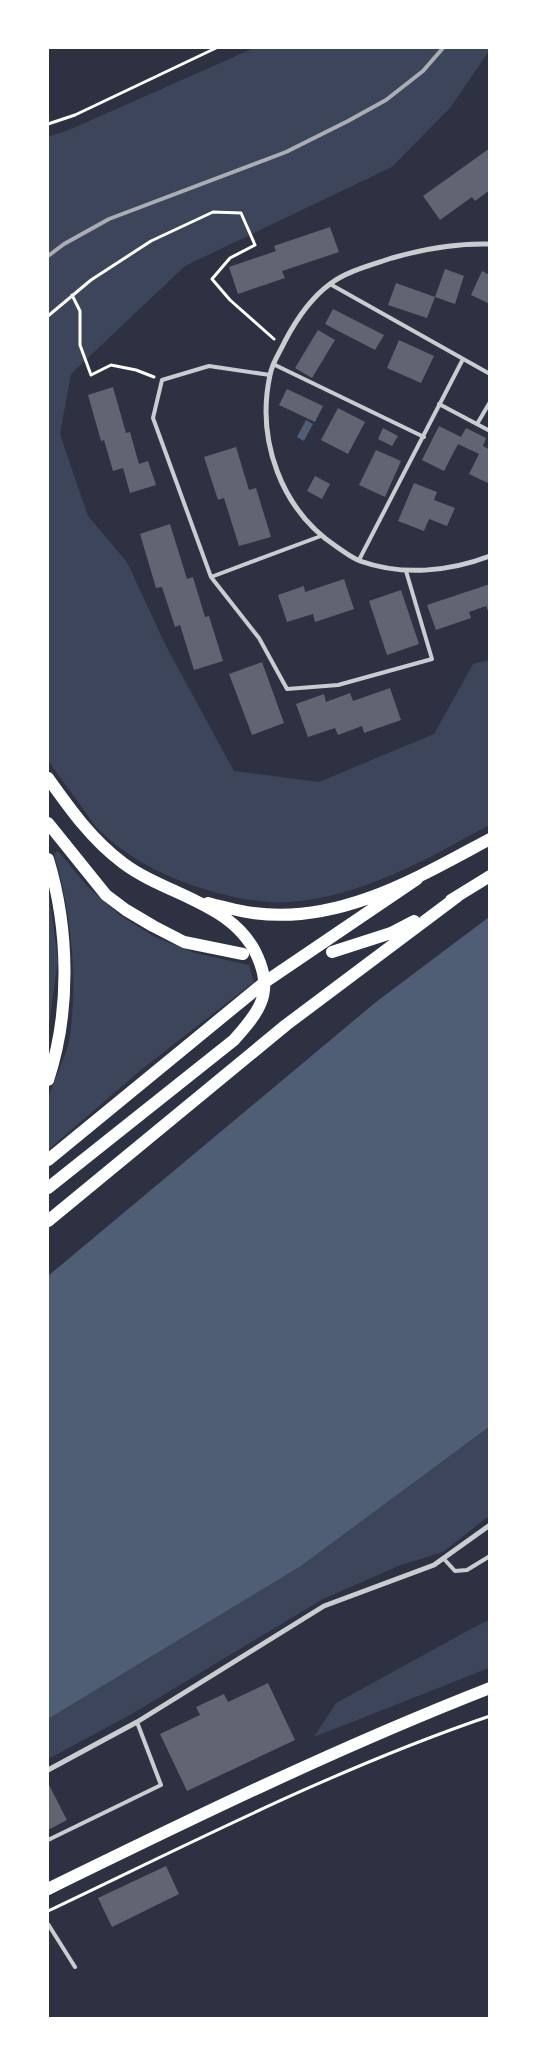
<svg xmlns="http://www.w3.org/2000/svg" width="537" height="2066" font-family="'PT Sans',sans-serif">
	<rect width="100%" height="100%" fill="#2d3142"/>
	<!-- green -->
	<path fill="#3c4559" d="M254 48H489V51L450 108 392 167 185 266 71 374 60 434 88 516 127 562 166 646 234 771 319 782 434 734 473 664 489 660V825C428 859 361 897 289 902 257 904 219 895 189 884 155 872 125 855 99 830 92 823 87 814 81 806 70 791 58 775 48 760V137L71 129Z
		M58 851 88 887 121 916 155 937 195 953 249 965 254 982 142 1069 48 1150C48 1135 44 1115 48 1100 53 1078 67 1058 70 1035 78 975 71 912 54 854Z
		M48 887 58 960 48 1032Z
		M489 1427V1516L443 1552 401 1565 323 1599 132 1714 48 1759V1719L301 1566Z
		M489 1620V1668L314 1737 336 1703 471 1629Z"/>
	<!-- water -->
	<path fill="#4f5d75" d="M306 420 313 424 304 441 297 437Z
		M489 917V1427L301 1566 48 1719V1276L376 1002Z"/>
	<!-- building -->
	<path fill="#626471" d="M490 148V190L475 201 472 197 440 220 423 196Z
		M330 227 339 252 282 271 285 278 238 294 229 267 276 251 274 246Z
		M445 269 464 276 455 304 435 297Z
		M482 271 490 275V304L471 295Z
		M396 283 435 297 427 318 388 305Z
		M333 309 384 335 375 350 325 324Z
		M318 330 335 340 312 378 295 368Z
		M399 340 434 356 421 383 387 368Z
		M113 387 126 433 130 432 139 464 148 461 156 485 130 493 123 468 113 471 104 440 101 441 88 395Z
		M287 389 323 406 315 422 279 405Z
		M338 408 365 422 348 454 321 440Z
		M439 426 461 437 466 428 486 438 483 446 490 450V484L469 474 479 454 458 444 444 471 422 460Z
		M383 428 398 436 392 446 378 439Z
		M236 447 249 490 256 488 271 537 239 546 224 498 218 500 204 457Z
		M376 450 401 461 385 497 359 485Z
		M315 476 330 484 322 499 307 491Z
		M414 483 437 492 434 500 455 508 447 526 429 519 424 531 398 521Z
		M170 524 187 579 193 577 205 617 209 616 223 661 194 670 180 625 175 627 162 587 156 588 140 534Z
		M344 579 354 609 315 622 313 614 287 622 278 595 304 586 305 592Z
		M490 584V615L486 606 469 612 471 618 436 630 427 605Z
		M401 590 419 644 387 655 369 601Z
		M262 662 284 723 252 735 229 674Z
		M390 688 401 720 364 733 362 726 338 735 335 728 308 737 296 704 324 694 326 702 350 693 353 701Z
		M268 1683 295 1740 187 1791 160 1734 200 1715 196 1707 224 1694 228 1702Z
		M48 1783 67 1820 48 1830Z
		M166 1866 179 1894 112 1927 98 1898Z"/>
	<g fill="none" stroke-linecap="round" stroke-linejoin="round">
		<!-- path -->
		<path stroke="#fff" stroke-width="3" d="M48 124 75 115 216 48
			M72 295 80 311V345L91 375 111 365 136 370 154 377
			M48 316 91 280 151 241 213 212 241 213 255 245 230 258 212 279 230 300 274 339
			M48 1911C193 1842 337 1768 490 1716"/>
		<!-- service -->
		<path stroke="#caccd0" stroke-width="4" d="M330 284 490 374
			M273 364 424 437
			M270 375 209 366 162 380 153 418 211 577 259 638 287 689 338 685 432 659 406 571
			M439 404 490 431
			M477 424 490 402
			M359 560 463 359
			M211 577 321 536
			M444 1559 455 1571 467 1570 490 1556
			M48 1840 161 1785 137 1722
			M48 1924 75 1967"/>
		<!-- minor -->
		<path stroke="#caccd0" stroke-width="5" d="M490 244C457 243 423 249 392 258 372 265 347 271 330 284 311 298 296 320 285 341 280 352 272 363 270 375 256 440 281 510 337 547 344 552 352 558 360 561 402 576 448 572 490 556
			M48 1770 137 1722 324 1606 434 1565 490 1525"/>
		<!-- primary -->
		<path stroke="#fff" stroke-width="12" d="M48 778C70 809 92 840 123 863 168 897 239 903 260 963 273 997 255 1016 234 1040L48 1188
			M48 823 106 895 126 910 153 926 184 942 243 954
			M48 859C69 929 71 1011 48 1080
			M451 900 490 876
			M208 903C223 907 238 911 253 913 339 925 417 878 490 839
			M332 952 391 933 414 921
			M48 1160 265 982 417 879
			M48 1221 286 1025 458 896
			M48 1889C193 1818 339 1747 490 1688"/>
		<!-- rail -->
		<path stroke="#abadb3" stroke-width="4" d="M48 256 64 244 109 219 286 152 348 121 386 100 423 71 443 48"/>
	</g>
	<!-- border -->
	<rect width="537" height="2066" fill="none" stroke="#ffffff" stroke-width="98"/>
</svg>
